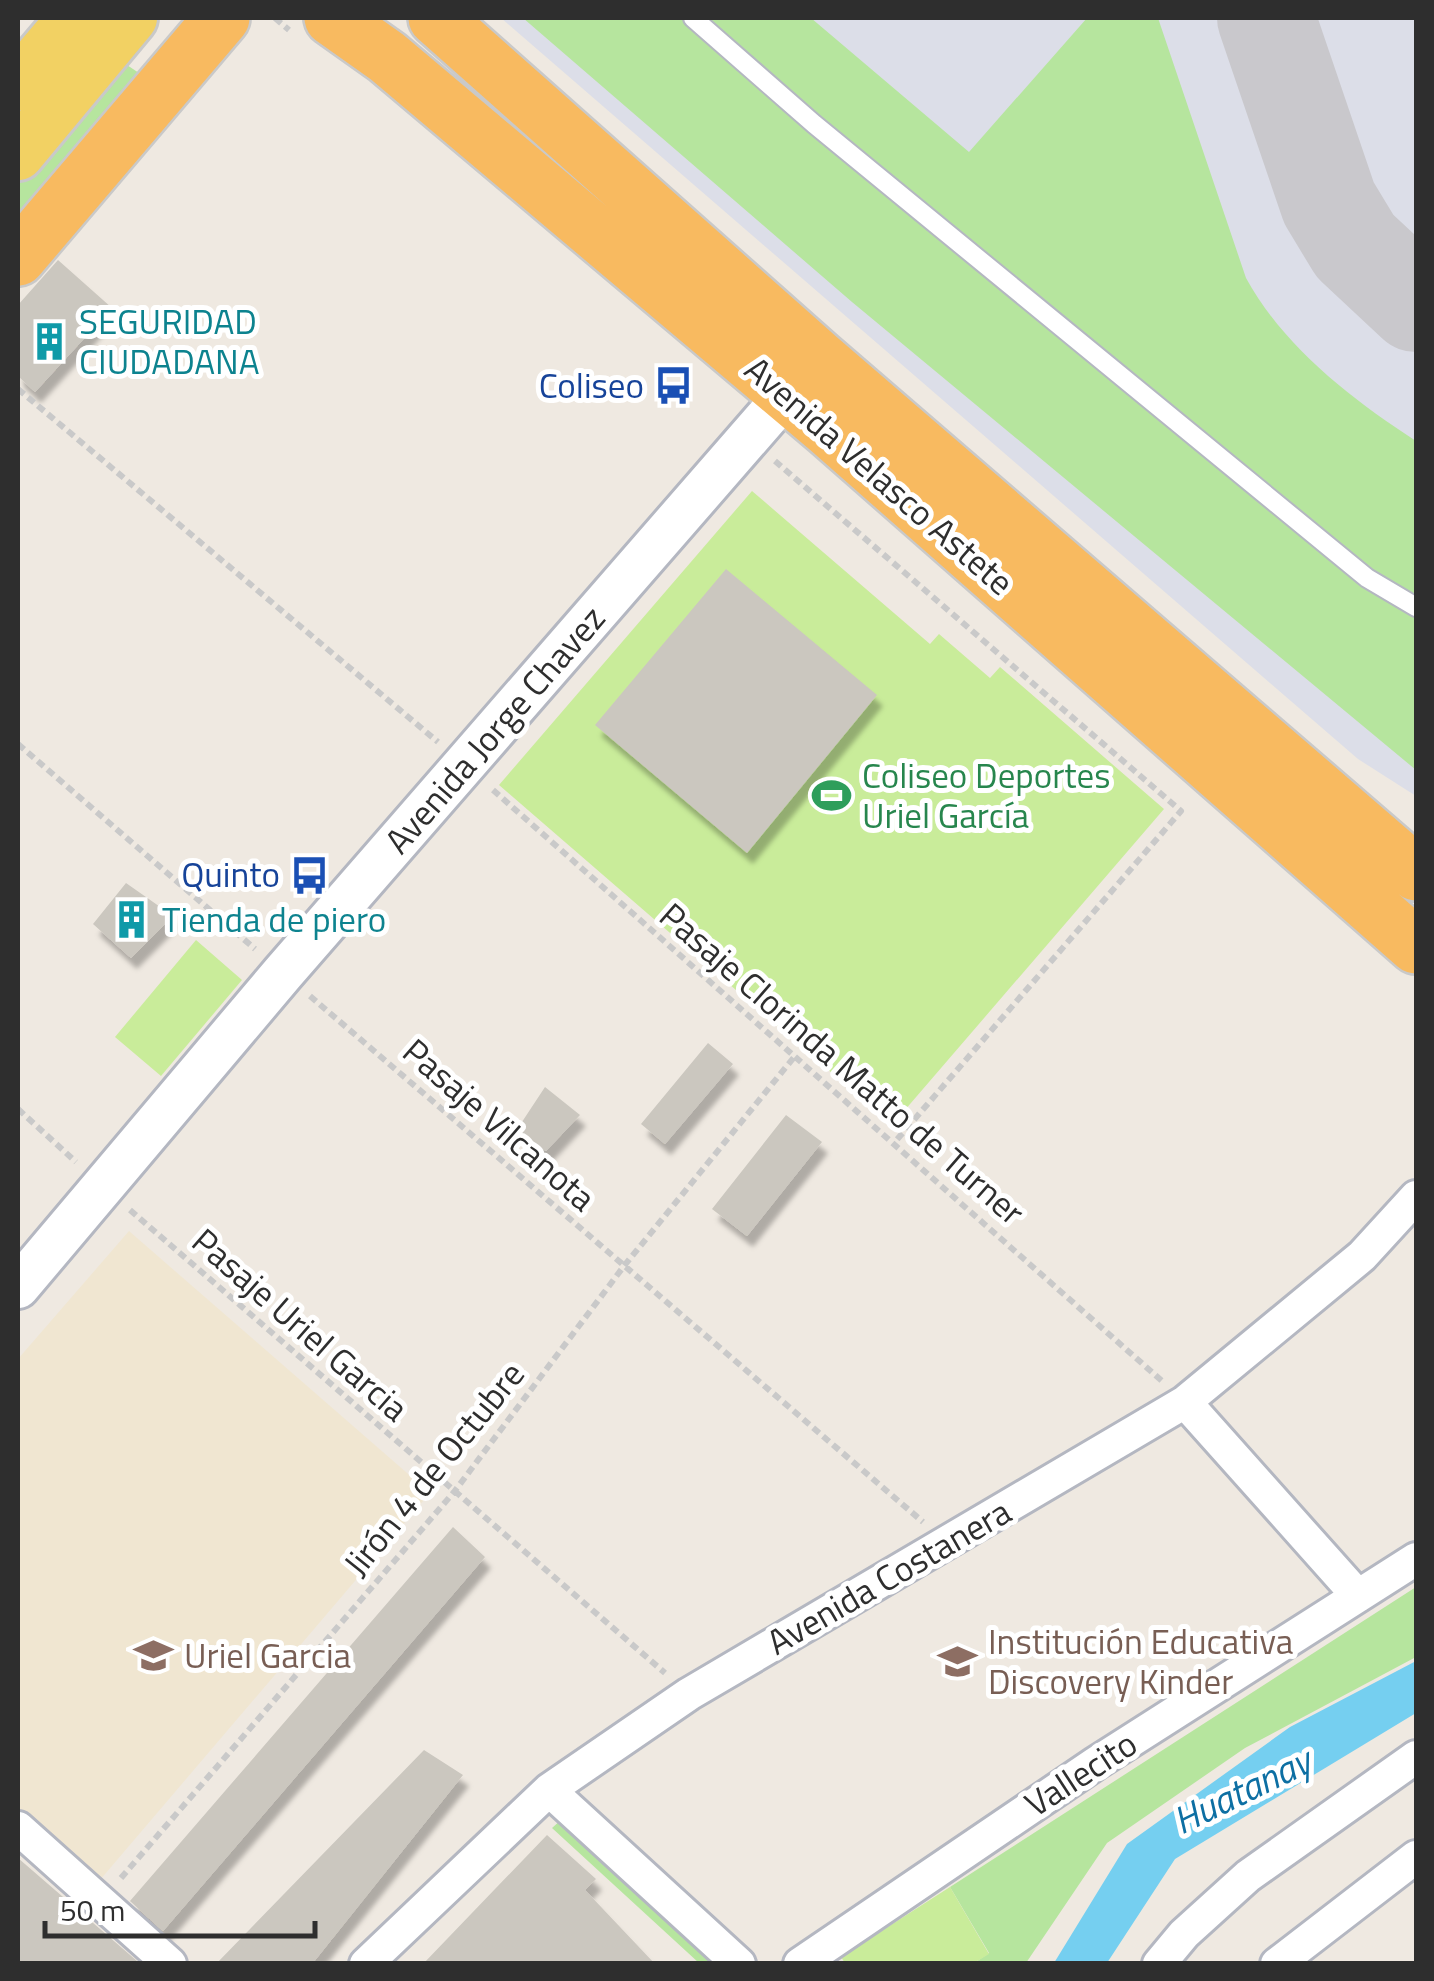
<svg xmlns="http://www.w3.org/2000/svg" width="1434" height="1981" font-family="'Titillium Web',sans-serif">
	<defs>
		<filter id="shadow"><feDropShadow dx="6" dy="11" stdDeviation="2.5" flood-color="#0004"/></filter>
	</defs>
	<rect width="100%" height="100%" fill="#efe9e1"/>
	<!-- education -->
	<path fill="#f0e6d1" d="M129 1231 430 1493 94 1887 18 1819V1359Z"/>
	<!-- airport -->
	<path fill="#dcdee8" d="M501 18H1416V796L1358 759Z"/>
	<!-- green -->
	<path fill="#b6e59e" d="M523 18H811L969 152 1087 18H1158L1246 278C1284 347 1350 398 1416 441V770L852 302Z
		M121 61 142 75 18 219V179Z
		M1416 1587V1657L1245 1748 1107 1843 1026 1963H974L989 1953 950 1887Z
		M573 1809 736 1963H699L552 1828Z"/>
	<!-- pitch -->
	<path fill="#c9ec9a" d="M752 491 930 644 939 634 990 678 1000 667 1164 809 892 1125 499 785Z
		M196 940 242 980 161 1076 115 1037Z
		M950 1887 989 1954 974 1963H845L841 1957Z"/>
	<!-- water -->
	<path fill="#75cff0" d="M1416 1661V1713L1175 1859 1107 1963H1054L1127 1844 1290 1727Z"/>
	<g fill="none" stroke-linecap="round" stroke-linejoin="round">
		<!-- taxiway -->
		<path stroke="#c9c8cc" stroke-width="98" d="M1266 18 1329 203 1355 246 1416 303"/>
	</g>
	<!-- building -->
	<path fill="#cbc7bf" filter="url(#shadow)" d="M58 260 112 308 35 392 18 376V305Z
		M726 569 877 695 747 853 595 725Z
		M126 883 173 916 131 958 93 924Z
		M708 1043 733 1064 665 1144 641 1124Z
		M545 1087 580 1115 546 1151 516 1131Z
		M786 1115 822 1142 747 1236 712 1209Z
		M453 1527 485 1557 163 1931 130 1901Z
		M424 1750 463 1775 312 1964H216Z
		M547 1835 596 1879 585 1890 655 1964H423Z
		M18 1858 137 1961 135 1964H18Z"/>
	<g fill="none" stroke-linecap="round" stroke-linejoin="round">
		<defs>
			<path id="service" d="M693 18 814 124 1367 578 1416 607"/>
			<path id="minor" d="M1185 1402 1358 1596
				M549 1790 739 1964
				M18 1828 170 1964
				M366 1964 549 1790 689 1694 1185 1402 1362 1256 1416 1197
				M800 1964 1096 1763 1416 1559
				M1159 1964 1184 1934 1248 1876 1416 1757
				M1277 1964 1416 1857"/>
			<path id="tertiary" d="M18 1287 283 973 805 373"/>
			<path id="primary" d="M18 84 74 18
				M18 154 131 18"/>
			<path id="trunk" d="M332 18 387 57 828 429 1416 946
				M436 18 819 358 1416 873
				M18 258 222 18"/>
		</defs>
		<!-- service casing -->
		<use href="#service" stroke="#b4b7c1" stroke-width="22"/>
		<!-- minor casing -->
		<use href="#minor" stroke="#b4b7c1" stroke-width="38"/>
		<!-- tertiary casing -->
		<use href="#tertiary" stroke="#b4b7c1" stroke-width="48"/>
		<!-- primary casing -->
		<use href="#primary" stroke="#c9c9c9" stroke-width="58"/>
		<!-- trunk casing -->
		<use href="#trunk" stroke="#c9c9c9" stroke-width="60"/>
		<!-- path -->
		<path stroke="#c9c9c9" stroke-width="6" stroke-dasharray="8 5" stroke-linecap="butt" d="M275 18 289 30
			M18 389 438 742
			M775 461 1181 811 894 1143
			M18 744 255 949
			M493 790 1162 1381
			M310 996 923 1522
			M18 1109 76 1162
			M130 1210 665 1673
			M121 1878 454 1492 624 1266 795 1056"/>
		<!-- service -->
		<use href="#service" stroke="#fff" stroke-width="18"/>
		<!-- minor -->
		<use href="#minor" stroke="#fff" stroke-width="32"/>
		<!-- tertiary -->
		<use href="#tertiary" stroke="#fff" stroke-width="42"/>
		<!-- primary -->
		<use href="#primary" stroke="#f2d163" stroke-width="52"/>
		<!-- trunk -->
		<use href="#trunk" stroke="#f8ba60" stroke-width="55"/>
	</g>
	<!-- icons -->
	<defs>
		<symbol id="building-bare" viewBox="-9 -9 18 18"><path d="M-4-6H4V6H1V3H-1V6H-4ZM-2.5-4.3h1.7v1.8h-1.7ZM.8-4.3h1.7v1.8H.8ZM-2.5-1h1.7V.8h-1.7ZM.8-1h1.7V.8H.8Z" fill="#0f9aa8" stroke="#fff" stroke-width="2.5" paint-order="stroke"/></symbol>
		<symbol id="bus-bare" viewBox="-9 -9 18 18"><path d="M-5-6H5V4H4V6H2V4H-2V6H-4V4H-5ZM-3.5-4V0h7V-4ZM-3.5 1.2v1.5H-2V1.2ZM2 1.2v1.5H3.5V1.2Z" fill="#1a4fb4" stroke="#fff" stroke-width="2.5" paint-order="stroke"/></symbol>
		<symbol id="stadium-bare" viewBox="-9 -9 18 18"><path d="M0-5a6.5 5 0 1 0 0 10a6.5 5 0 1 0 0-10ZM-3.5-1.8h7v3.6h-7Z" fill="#2e9e5b" stroke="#fff" stroke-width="2.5" paint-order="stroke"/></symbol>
		<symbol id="school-bare" viewBox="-9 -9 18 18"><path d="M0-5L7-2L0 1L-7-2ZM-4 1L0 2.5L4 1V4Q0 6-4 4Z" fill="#8d6e63" stroke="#fff" stroke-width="2.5" paint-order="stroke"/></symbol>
	</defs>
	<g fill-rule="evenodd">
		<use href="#building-bare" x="22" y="314" width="55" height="55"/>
		<use href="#bus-bare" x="646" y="358" width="55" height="55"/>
		<use href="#stadium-bare" x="804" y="768" width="55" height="55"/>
		<use href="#bus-bare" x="282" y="848" width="55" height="55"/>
		<use href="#building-bare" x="104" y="892" width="55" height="55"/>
		<use href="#school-bare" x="126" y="1628" width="55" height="55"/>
		<use href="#school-bare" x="930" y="1634" width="55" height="55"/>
	</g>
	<g text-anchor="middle" stroke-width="10" stroke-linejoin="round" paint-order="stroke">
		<!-- culture labels -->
		<g font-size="35" fill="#0d838f" stroke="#fff" text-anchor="start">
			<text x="79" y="334">SEGURIDAD<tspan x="79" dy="40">CIUDADANA</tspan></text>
			<text x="162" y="932">Tienda de piero</text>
		</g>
		<!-- transit labels -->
		<g font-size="35" fill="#164399" stroke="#fff" text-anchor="end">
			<text x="644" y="398">Coliseo</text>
			<text x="280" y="887">Quinto</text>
		</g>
		<!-- street labels -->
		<g font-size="35" fill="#2e2e2e" stroke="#fff">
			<text transform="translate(879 476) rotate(41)" y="12">Avenida Velasco Astete</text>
			<text transform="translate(495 730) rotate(-49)" y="12">Avenida Jorge Chavez</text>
			<text transform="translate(842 1064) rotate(41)" y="12">Pasaje Clorinda Matto de Turner</text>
			<text transform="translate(499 1125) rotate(41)" y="12">Pasaje Vilcanota</text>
			<text transform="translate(300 1325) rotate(41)" y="12">Pasaje Uriel Garcia</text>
			<text transform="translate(434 1469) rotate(-51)" y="12">Jirón 4 de Octubre</text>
			<text transform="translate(889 1577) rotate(-30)" y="12">Avenida Costanera</text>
			<text transform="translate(1081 1774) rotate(-33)" y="12">Vallecito</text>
		</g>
		<!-- leisure labels -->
		<g font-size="35" fill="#27864d" stroke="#fff" text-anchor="start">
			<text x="862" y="788">Coliseo Deportes<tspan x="862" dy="40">Uriel García</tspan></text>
		</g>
		<!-- education labels -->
		<g font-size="35" fill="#785e54" stroke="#fff" text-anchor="start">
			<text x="988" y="1654">Institución Educativa<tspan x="988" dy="40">Discovery Kinder</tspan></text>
			<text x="184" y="1668">Uriel Garcia</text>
		</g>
		<!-- water labels -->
		<g font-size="38" font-style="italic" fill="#0d6fa3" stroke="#fff">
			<text transform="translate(1242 1791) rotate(-26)" y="13">Huatanay</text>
		</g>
	</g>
	<!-- border -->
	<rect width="1434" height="1981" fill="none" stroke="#2e2e2e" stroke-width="40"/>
	<!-- scale -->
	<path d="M45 1921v15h270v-15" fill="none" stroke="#2e2e2e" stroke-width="5"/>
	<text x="60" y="1921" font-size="30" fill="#2e2e2e" stroke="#ffffff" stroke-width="8" paint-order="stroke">50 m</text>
</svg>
